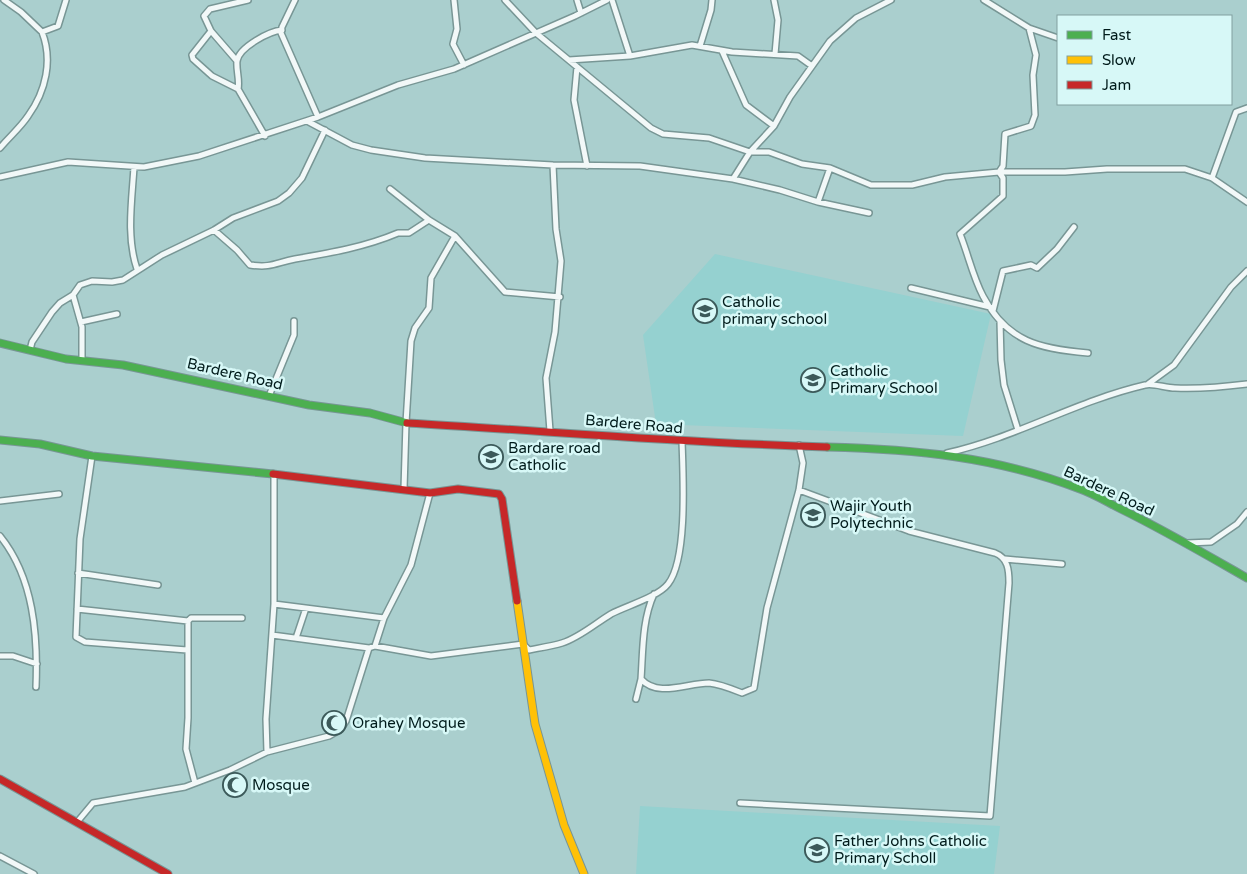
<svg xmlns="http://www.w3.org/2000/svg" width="1247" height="874" font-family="'Varela Round',sans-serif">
	<rect width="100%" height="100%" fill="#aacfce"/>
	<!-- built -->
	<path fill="#95d1d0" d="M715 254 991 314 963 436 656 424 643 335Z
		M640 806 1000 826 994 874H636Z"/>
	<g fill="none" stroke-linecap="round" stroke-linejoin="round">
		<defs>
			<path id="street" d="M4 0 21 12 42 32 58 26 66 0
				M295 0 282 27 281 33 318 117
				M454 0 457 29 453 44 464 65
				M505 0 536 33 651 128 663 134 709 138 750 152H769L802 164 830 168 871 185H912L945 177 999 172H1065L1107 169H1185L1212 178 1236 112 1247 108
				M577 0 581 13
				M612 0 630 56
				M774 0 778 20 775 54
				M984 0 1029 28 1058 38
				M1029 28 1036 55 1033 75 1035 115 1031 126 1005 134 1003 166 999 172 1003 178V196L960 234C968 254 973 277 983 296 1007 342 1040 349 1088 353
				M211 31 192 55 193 59 212 76 238 89 265 136
				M700 46 711 10 712 0
				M722 51 746 105 774 126
				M569 60 630 56 692 45 732 52 798 56 812 66
				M237 61 211 31 204 16 210 9 248 0
				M577 67 574 100 587 166
				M238 89C240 80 236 70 237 61 239 47 270 31 282 30
				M307 121 352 145 371 150 425 158 553 165 640 166 733 179 780 190 818 202 869 213
				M0 148C9 137 20 128 28 116 46 91 53 60 42 32
				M134 167C132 200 126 237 137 269
				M0 177 68 162 144 167 199 156 318 117 398 85 454 69 575 16 607 0
				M1212 178 1247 202
				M733 179 750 152 774 126 790 97 830 41 856 18 891 0
				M390 189 429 220 455 236 505 292 560 297
				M818 202 830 168
				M214 230 237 250 250 265C272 268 275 263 295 259 330 253 365 247 398 233H409L429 220
				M911 288 990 307
				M73 295 82 327V361
				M993 311 1003 271 1031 265 1037 268 1057 249 1074 227
				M1000 321 1001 360 1004 385 1018 430
				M81 322 117 314
				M30 350 32 342 52 312 60 303 73 295 80 285 92 281 112 282 123 280 162 255 214 230 233 218 278 201 289 193 302 178 325 130
				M1148 384 1174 365 1231 287 1247 271
				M269 396 294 335V321
				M550 431 546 378 555 332 561 261 556 229 553 165
				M947 453C1015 438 1076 401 1145 385 1154 383 1165 388 1175 388 1199 389 1223 387 1247 384
				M92 456 80 539 76 637 85 642 187 650
				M404 489 406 423 411 341 415 328 429 308 431 278 455 236
				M0 501 59 494
				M0 536C34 578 38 636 36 687
				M1187 543 1211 542 1237 524 1247 512
				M1005 559 1062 564
				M78 573 158 585
				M654 594C642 620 643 651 641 679 658 698 687 683 709 683 720 684 732 689 742 693L754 688 767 608 799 490 803 463 799 445
				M274 604 384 618
				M77 609 188 621 191 618H242
				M188 621V718L186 749 195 783
				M272 635 369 648 375 646 431 656 523 644 529 650C539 648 552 646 562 643 579 638 596 623 611 614 626 606 658 597 668 584 688 559 683 473 682 441
				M296 638 306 608
				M375 646 384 618 411 565 430 493
				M0 656H13L37 664
				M636 699 641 679
				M267 752 266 719 274 604V474
				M740 803 990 816 1009 583C1009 570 1008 558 995 553L909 531 799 490
				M78 821 93 803 185 787 230 770 267 752 329 736 341 729 346 721 369 648
				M0 856 34 874"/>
			<path id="fast" d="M0 343 66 359 123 365 309 405 370 413 407 423
				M0 440 40 444 92 456 273 474
				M827 447C914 449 997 457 1080 489 1094 494 1107 502 1121 509 1164 530 1205 554 1247 578"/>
			<path id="slow" d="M517 601 535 724 564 825 584 874"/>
			<path id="jam" d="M407 423C547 431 687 443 827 447
				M273 474 430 493 458 489 499 494 502 499 517 601
				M0 779 168 874"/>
		</defs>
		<!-- street casing -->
		<use href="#street" stroke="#789695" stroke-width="8"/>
		<!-- fast casing -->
		<use href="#fast" stroke="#789695" stroke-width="9"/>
		<!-- slow casing -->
		<use href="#slow" stroke="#789695" stroke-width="9"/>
		<!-- jam casing -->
		<use href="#jam" stroke="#789695" stroke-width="9"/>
		<!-- street -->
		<use href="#street" stroke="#f2f8f8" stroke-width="5"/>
		<!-- fast -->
		<use href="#fast" stroke="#4caf50" stroke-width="7"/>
		<!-- slow -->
		<use href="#slow" stroke="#ffc107" stroke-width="7"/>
		<!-- jam -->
		<use href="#jam" stroke="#c62828" stroke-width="7"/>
	</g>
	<!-- icons -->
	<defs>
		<symbol id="school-ring" viewBox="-11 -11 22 22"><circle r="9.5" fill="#d7f8f7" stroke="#3c5a5a" stroke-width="1.5"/><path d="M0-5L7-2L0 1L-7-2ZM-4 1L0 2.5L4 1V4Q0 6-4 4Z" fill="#3c5a5a"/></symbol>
		<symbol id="university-ring" viewBox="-11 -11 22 22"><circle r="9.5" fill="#d7f8f7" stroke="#3c5a5a" stroke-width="1.5"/><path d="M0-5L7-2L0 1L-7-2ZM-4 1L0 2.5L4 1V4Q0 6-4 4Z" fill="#3c5a5a"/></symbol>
		<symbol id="mosque-ring" viewBox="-11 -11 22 22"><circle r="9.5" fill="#d7f8f7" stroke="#3c5a5a" stroke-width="1.5"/><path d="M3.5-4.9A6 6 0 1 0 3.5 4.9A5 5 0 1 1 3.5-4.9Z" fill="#3c5a5a"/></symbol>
	</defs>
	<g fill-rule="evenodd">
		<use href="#school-ring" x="691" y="297" width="28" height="28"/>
		<use href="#school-ring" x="799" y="366" width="28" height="28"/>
		<use href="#school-ring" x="477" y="443" width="28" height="28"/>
		<use href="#university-ring" x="799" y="501" width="28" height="28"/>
		<use href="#mosque-ring" x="320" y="709" width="28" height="28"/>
		<use href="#mosque-ring" x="221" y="771" width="28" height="28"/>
		<use href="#school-ring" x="803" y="836" width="28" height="28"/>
	</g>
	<g text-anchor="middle" stroke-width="5" stroke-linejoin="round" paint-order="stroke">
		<!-- poi labels -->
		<g font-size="15" fill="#011b1b" stroke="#d7f8f7" text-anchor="start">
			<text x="722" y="307">Catholic<tspan x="722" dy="17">primary school</tspan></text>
			<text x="830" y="376">Catholic<tspan x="830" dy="17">Primary School</tspan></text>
			<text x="508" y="453">Bardare road<tspan x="508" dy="17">Catholic</tspan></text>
			<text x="830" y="511">Wajir Youth<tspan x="830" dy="17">Polytechnic</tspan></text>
			<text x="352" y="728">Orahey Mosque</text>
			<text x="252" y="790">Mosque</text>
			<text x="834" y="846">Father Johns Catholic<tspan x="834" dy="17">Primary Scholl</tspan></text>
		</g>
		<!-- street labels -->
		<g font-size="15" fill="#011b1b" stroke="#d7f8f7">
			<text transform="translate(235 374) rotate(13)" y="5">Bardere Road</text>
			<text transform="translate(634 424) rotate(5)" y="5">Bardere Road</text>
			<text transform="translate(1109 491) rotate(25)" y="5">Bardere Road</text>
		</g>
	</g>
	<!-- legend -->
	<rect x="1057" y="15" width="175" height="90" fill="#d7f8f7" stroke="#81a09f"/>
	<rect x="1067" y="31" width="25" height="8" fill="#4caf50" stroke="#81a09f"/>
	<text x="1102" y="40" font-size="15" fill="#011b1b">Fast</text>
	<rect x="1067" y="56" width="25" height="8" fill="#ffc107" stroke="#81a09f"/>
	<text x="1102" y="65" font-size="15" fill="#011b1b">Slow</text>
	<rect x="1067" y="81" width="25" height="8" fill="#c62828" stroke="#81a09f"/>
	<text x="1102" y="90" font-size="15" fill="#011b1b">Jam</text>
</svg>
